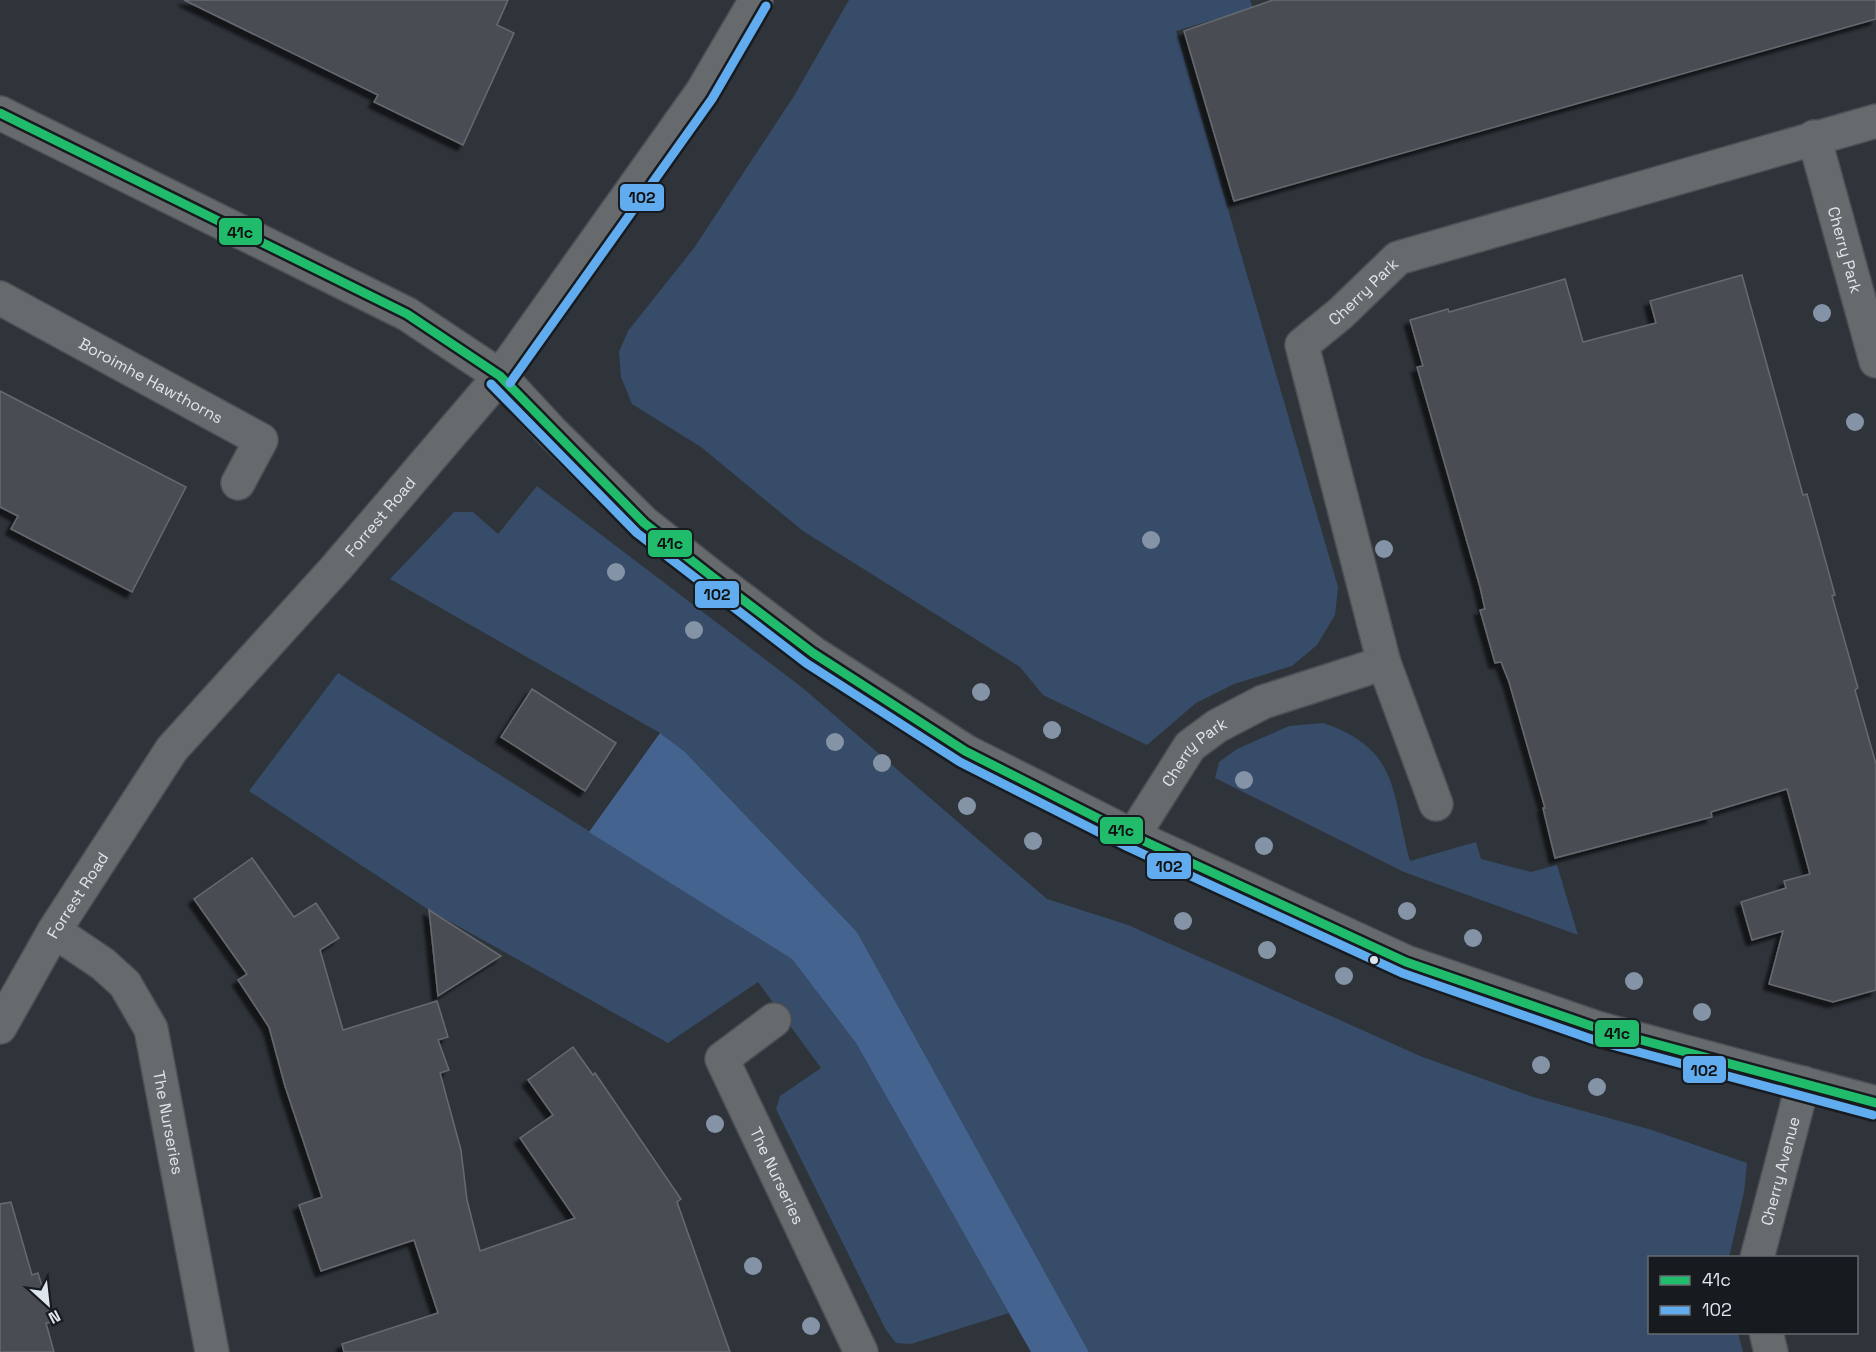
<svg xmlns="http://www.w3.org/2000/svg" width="1876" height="1352" font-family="'Space Grotesk',sans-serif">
	<defs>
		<filter id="shadow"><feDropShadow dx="-5.5" dy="5.5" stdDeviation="1.5" flood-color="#0009"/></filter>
	</defs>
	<rect width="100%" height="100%" fill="#2f343a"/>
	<!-- green -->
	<path fill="#374c68" d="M849 0H1250L1253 8 1176 31 1338 587 1335 615 1317 645 1292 666 1234 684 1196 703 1147 745 1043 695 1020 667 803 531 701 447 632 404 621 377 619 352 628 331 694 248 794 96Z
		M537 486 804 689 1047 899 1128 925 1420 1056 1533 1097 1652 1130 1747 1163 1744 1192 1729 1257 1650 1258V1332L1738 1333 1743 1352H1089L857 932 684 751 660 733 390 579 454 512H473L498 534Z
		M338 673 792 959 856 1043 1009 1313 911 1344 896 1343 886 1330 776 1109 780 1096 821 1068 758 982 668 1043 429 910 249 791Z
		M1323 723C1400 749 1391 792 1410 861L1476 842 1481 859 1531 872 1557 865 1578 935 1404 872 1215 778 1219 762 1237 749 1289 726Z"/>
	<!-- forest -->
	<path fill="#44648f" d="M660 733 684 751 857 932 1089 1352H1031L856 1043 792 959 589 832Z"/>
	<!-- building -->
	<path fill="#4a4e53" stroke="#656a6f" stroke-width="1.5" filter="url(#shadow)" d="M184 0H508L497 25 514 33 463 145 374 102 378 95Z
		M1273 0H1876V19L1234 201 1184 31Z
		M1742 275 1803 495 1807 494 1835 595 1832 596 1858 688 1855 690 1876 764V990L1833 1002 1769 984 1783 931 1752 940 1741 902 1786 888 1784 881 1810 874 1787 789 1711 812 1712 817 1555 858 1543 808H1545L1509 682 1501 662 1495 663 1480 610 1485 609 1480 587 1417 367 1423 366 1410 320 1448 309 1449 312 1565 279 1583 342 1656 323 1650 301Z
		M0 391 186 487 132 592 11 529 18 516 0 507Z
		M532 689 616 743 585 791 501 737Z
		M252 858 294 917 316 903 339 938 320 950 343 1030 437 1001 448 1037 438 1040 449 1070 440 1073 461 1150 467 1200 480 1251 575 1218 520 1138 553 1115 528 1080 573 1047 593 1075 595 1073 681 1199 677 1202 730 1352H344L342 1344 438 1313 414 1240 321 1271 299 1205 322 1197 285 1086 269 1027 238 980 247 974 194 899Z
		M429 910 501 956 438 996Z
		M11 1202 32 1275 38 1273 53 1322 46 1323 54 1352H0V1204Z"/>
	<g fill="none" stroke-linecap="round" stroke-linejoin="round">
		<defs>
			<g id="minor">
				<path id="s1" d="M1814 137 1876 361"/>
				<path id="s2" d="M0 298 261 440 238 483"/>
				<path id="s3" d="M1436 804 1384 663 1302 345 1341 313 1398 258 1876 121"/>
				<path id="s4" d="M1133 836 1190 746 1217 726 1263 702 1384 663"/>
				<path id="s5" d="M54 931 103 964 125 984 151 1029 212 1352"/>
				<path id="s6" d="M774 1020 722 1059 861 1352"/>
				<path id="s7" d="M1757 1258 1803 1083"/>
				<path d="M1766 1332 1771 1352"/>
			</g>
			<g id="tertiary">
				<path d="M0 113 407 314 500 376 552 432 644 523 710 575 813 653 965 751 1133 836 1406 962 1600 1029 1876 1103"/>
				<path id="s8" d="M0 1027 54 931 172 749 336 568 500 376 702 92 756 0"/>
			</g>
		</defs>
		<!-- minor casing -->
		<use href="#minor" stroke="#4c5056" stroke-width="36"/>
		<!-- tertiary casing -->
		<use href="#tertiary" stroke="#4c5056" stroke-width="36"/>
		<!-- minor -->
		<use href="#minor" stroke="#676a6d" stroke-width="33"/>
		<!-- tertiary -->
		<use href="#tertiary" stroke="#676a6d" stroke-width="33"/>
		<defs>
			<path id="bus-1" d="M0 113 407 314 500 376 644 523 710 575 813 653 965 751 1133 836 1406 962 1600 1029 1876 1103"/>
			<path id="bus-2" d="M510 383 712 99 766 6
				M491 384 637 533 806 663 960 762 1128 847 1402 973 1597 1041 1873 1115"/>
		</defs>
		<!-- bus-1 casing -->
		<use href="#bus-1" stroke="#171a1f" stroke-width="14"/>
		<!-- bus-2 casing -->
		<use href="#bus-2" stroke="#171a1f" stroke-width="14"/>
		<!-- bus-1 -->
		<use href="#bus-1" stroke="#20bc6c" stroke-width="9"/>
		<!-- bus-2 -->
		<use href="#bus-2" stroke="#60acee" stroke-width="9"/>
	</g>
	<!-- trees -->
	<g fill="#8593a6">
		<circle cx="1822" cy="313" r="9"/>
		<circle cx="1855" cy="422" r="9"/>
		<circle cx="1151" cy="540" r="9"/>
		<circle cx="1384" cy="549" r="9"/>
		<circle cx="616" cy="572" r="9"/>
		<circle cx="694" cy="630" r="9"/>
		<circle cx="981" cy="692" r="9"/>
		<circle cx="1052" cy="730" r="9"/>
		<circle cx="835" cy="742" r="9"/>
		<circle cx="882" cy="763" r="9"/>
		<circle cx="1244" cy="780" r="9"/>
		<circle cx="967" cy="806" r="9"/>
		<circle cx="1033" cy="841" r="9"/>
		<circle cx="1264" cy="846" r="9"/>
		<circle cx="1407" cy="911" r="9"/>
		<circle cx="1183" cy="921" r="9"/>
		<circle cx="1473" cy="938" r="9"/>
		<circle cx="1267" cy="950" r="9"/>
		<circle cx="1344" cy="976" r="9"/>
		<circle cx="1634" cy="981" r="9"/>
		<circle cx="1702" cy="1012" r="9"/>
		<circle cx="1541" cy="1065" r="9"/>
		<circle cx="1597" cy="1087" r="9"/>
		<circle cx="715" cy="1124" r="9"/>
		<circle cx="753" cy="1266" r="9"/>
		<circle cx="811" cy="1326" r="9"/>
	</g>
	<!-- markers -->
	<circle fill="#dfe5ec" stroke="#171a1f" stroke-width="2" cx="1374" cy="960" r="5"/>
	<g text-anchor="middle" stroke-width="4.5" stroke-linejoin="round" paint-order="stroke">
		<!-- street labels -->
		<g font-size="16" fill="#dfe5ec" stroke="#171a1f">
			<text dy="6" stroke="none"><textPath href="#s1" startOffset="117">Cherry Park</textPath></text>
			<text dy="6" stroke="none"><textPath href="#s3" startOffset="560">Cherry Park</textPath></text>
			<text dy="6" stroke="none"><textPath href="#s2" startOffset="172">Boroimhe Hawthorns</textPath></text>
			<text dy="6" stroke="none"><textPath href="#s8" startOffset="639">Forrest Road</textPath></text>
			<text dy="6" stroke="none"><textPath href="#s4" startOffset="105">Cherry Park</textPath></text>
			<text dy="6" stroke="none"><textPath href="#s8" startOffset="153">Forrest Road</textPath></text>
			<text dy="6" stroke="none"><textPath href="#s5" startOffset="236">The Nurseries</textPath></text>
			<text dy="6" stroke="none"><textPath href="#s7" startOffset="90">Cherry Avenue</textPath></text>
			<text dy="6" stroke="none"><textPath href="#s6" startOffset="194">The Nurseries</textPath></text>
		</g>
	</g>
	<g stroke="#171a1f" stroke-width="2">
		<rect x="619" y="183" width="46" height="29" rx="6" fill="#60acee"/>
		<rect x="218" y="217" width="45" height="29" rx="6" fill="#20bc6c"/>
		<rect x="647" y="529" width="46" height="29" rx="6" fill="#20bc6c"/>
		<rect x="694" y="580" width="46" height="29" rx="6" fill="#60acee"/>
		<rect x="1099" y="816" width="45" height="29" rx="6" fill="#20bc6c"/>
		<rect x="1146" y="852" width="46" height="28" rx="6" fill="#60acee"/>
		<rect x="1594" y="1019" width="46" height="29" rx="6" fill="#20bc6c"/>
		<rect x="1682" y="1055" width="45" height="29" rx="6" fill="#60acee"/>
	</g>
	<g font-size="16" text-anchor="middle" font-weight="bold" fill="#111">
		<text x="642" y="203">102</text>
		<text x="240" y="238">41c</text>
		<text x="670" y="549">41c</text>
		<text x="717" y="600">102</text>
		<text x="1121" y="836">41c</text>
		<text x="1169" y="872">102</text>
		<text x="1617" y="1039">41c</text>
		<text x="1704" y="1076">102</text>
	</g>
	<!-- legend -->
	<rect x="1648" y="1256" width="210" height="78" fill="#171a1f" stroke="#676b71" stroke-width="1.5"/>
	<rect x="1660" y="1276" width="30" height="9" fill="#20bc6c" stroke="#676b71" stroke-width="1.5"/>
	<text x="1702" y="1286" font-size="18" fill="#dfe5ec">41c</text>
	<rect x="1660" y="1306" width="30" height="9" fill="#60acee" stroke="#676b71" stroke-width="1.5"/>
	<text x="1702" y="1316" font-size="18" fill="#dfe5ec">102</text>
	<!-- north arrow -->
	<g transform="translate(48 1304) rotate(153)" stroke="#171a1f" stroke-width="4.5" paint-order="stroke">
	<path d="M0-4.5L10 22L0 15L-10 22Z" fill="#dfe5ec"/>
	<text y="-9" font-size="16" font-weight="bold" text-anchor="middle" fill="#dfe5ec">N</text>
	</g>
</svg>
